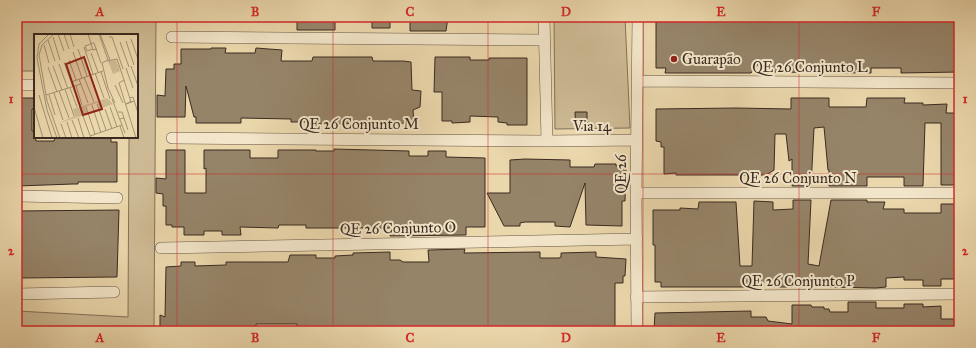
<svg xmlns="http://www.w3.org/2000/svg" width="976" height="348" font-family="'IM FELL Great Primer',serif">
	<rect width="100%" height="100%" fill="#ebd7ac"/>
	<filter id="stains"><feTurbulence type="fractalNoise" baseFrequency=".005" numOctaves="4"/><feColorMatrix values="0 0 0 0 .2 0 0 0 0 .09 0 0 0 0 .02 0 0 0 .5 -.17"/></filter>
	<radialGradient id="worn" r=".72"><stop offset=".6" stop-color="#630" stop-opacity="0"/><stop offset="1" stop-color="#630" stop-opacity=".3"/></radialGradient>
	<!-- green -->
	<path fill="#cdba94" stroke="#84725a" d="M17 17H156L154 331H17V311L128 317 129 137H137V35H35V71H17Z
		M554 17H625L630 128 555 129Z"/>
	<!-- building -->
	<path fill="#968469" stroke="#3a2a20" d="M297 17H335V30H297Z
		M372 17H390V28H372Z
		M410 17H448L446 31H410Z
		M656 17H959V72L901 73V68H871V73L775 72 760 62 751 73H665L666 68H656Z
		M211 48H226L225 53H255L256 48 282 50 281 61H312L313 57H372L373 61H403L411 62 412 90 421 91 420 107 413 110 414 123 312 124V122H291V119L241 118V123H196V117H194L186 86 185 117H157V95L165 96 166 69H174V64H181V49H211Z
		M435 57H470V60H489V58H527V125H507V123L498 122V117L470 116V122L452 123V121H442V92H434Z
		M17 98H35V109H32V131H35L36 141H54L55 137H111V142H117V182H78V184H73L17 186Z
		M791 98H829V107H866L867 98H905L904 103H923V105L947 104 946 113H959V185H941V123H925L923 186H904V177H867V186H829V170H828L824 127 814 128 811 186H792V159L789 161 786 134H775L774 170 766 175H676V173L664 174V147H661V142L656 141V109L736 108 791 109Z
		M575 112H587V128L576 129Z
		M334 149 409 151V156H428V151H446V157L485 158V227H466V235L390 236 391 228H306V225H279L278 228 240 227 241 235H222V231H204V235H184V227H172V225H166V206H163V194L156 193V178L166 179V150H185V193H206V168L204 169V150H250V158H278V150H316V151H334Z
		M525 159 570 160V167H594L595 164H616V166L626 165 625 201H622V226L586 225 585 183 570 227 555 226V222H525L520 223V226H504L487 193H510V160Z
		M793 200H811L808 264 819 266 831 200H867V202H885L883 209H904V213H941V204H959V279H941V286H923V280H904V277L886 278V287L876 288 830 287 829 281 811 280H792V287H774L773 282H755V287H661V282H655V245H653V210H680V208L698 209 699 202H736L740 266H752L754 201 773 202V210L793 209Z
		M119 210 117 277 21 278V270H17V211Z
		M465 249 464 253 540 252V258H559L561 257V253L596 252V257L626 259 625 276H623V283H615V328H596V331H428V328L409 329V331H297V324H256V328L211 330 160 329V315L165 317 166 267 181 266V262H195V266L226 265V262H288L290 255H316V258H335V256L353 255V253L390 252V260H400L403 262H429L428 250Z
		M848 302H876V308H904V304H923V307L941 306V319H955L956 331H654L655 313 751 311V317H766L768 321 792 324V305H811L812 307H824V309H829L830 312H848Z"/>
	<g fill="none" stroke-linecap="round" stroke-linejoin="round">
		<defs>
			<path id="minor" d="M544 17 547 141
				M172 37 545 40
				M637 81 959 83
				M17 85H35
				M172 138 547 141 637 140
				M636 193H959
				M17 196 117 198
				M161 248 637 239
				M17 294 114 292
				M636 297 959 294
				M637 331 636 193 638 17"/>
		</defs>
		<!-- minor casing -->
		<use href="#minor" stroke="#665543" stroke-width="12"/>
		<!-- minor -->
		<use href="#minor" stroke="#f2e5c9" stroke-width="11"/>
	</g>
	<!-- grid -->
	<path fill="none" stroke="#d62828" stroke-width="1" stroke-opacity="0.55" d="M177 17V331M333 17V331M488 17V331M643 17V331M799 17V331M17 174H959"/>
	<!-- markers -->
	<circle fill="#8f2418" stroke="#f2e5c9" stroke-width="1.5" cx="674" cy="59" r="4"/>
	<g text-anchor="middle" stroke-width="4" stroke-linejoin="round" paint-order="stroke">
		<!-- poi labels -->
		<g font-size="15" fill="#3a2a20" stroke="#f2e5c9" text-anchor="start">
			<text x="682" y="64">Guarapão</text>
		</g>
		<!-- street labels -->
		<g font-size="15" fill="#3a2a20" stroke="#f2e5c9">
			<text x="810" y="72">QE 26 Conjunto L</text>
			<text x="359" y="129">QE 26 Conjunto M</text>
			<text x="592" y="131">Via 14</text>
			<text transform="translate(621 174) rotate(-90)" y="5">QE 26</text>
			<text x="798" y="183">QE 26 Conjunto N</text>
			<text transform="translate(398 228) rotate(-1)" y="5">QE 26 Conjunto O</text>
			<text x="798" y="286">QE 26 Conjunto P</text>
		</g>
	</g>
	<!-- overview -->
	<g transform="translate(34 34)">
		<rect width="104" height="104" fill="#ebd7ac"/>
		<path d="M82 26 86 37 79 40 74 27ZM73 64 79 70 66 75 63 69 51 73 53 80 23 90 41 82 39 75Z" fill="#cdba94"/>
		<path fill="none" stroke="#a49274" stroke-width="1" d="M20 0 8 11 5 21 13 67 26 104M24 0 30 17M30 0 35 15M36 0 40 13M54 0 59 16 63 15M65 0 74 26 68 29M66 0 76 26M14 1 5 10 3 24 13 76 23 104M19 3 26 26M75 3H78L89 35M97 5 104 25M14 6 21 27M92 7 100 31M86 8 95 33M57 9H60L67 29M57 10 51 12 53 17 59 15M10 11 15 29M50 13 59 40M44 15 53 42M39 18 48 44M57 19 64 38M35 26 42 46M73 27 83 25 90 46 85 49M30 28 39 53M68 29 74 54 81 69M25 30 34 55M19 32 28 56M97 32 104 52M14 33 23 58M92 34 99 54M67 38 76 65M61 39 70 64M56 41 65 66M50 43 60 68M45 45 54 69M90 46 97 68 100 67M37 48 69 37M85 49 102 104M81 51 89 69M42 52 48 71M36 54 43 73M31 55 40 82M25 57 35 84M20 59 29 86M5 61 18 104M12 61 47 50M15 61 21 81M96 64 99 63 104 79M78 65 91 99M97 67 92 70 98 68M63 70 72 96M58 71 67 99M0 73 9 104M52 73 61 100M76 73 83 93M71 75 78 95M84 78H88L90 84 86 85M49 82 57 104M44 84 50 104M90 84 94 96M38 86 45 104M33 88 38 104M27 90 32 104M86 92 90 104M56 102 88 91"/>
		<path fill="#8f2418" fill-opacity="0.15" stroke="#8f2418" stroke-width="2" d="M50 23 68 75 49 81 32 30Z"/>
		<rect width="104" height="104" fill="none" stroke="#3a2a20" stroke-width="2"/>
	</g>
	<!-- margin -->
	<rect width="976" height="348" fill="none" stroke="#ebd7ac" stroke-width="44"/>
	<rect x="22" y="22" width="932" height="304" fill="none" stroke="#d62828" stroke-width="1.5"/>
	<g font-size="13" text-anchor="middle" font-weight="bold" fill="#d62828">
		<text x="100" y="16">A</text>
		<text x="255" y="16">B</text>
		<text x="410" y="16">C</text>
		<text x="566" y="16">D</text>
		<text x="721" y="16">E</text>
		<text x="876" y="16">F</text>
		<text x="11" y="103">1</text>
		<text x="965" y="103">1</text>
		<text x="11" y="255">2</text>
		<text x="965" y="255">2</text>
		<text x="100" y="342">A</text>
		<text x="255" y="342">B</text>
		<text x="410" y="342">C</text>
		<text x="566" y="342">D</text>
		<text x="721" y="342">E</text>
		<text x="876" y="342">F</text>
	</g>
	<rect width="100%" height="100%" filter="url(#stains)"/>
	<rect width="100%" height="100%" fill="url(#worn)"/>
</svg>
